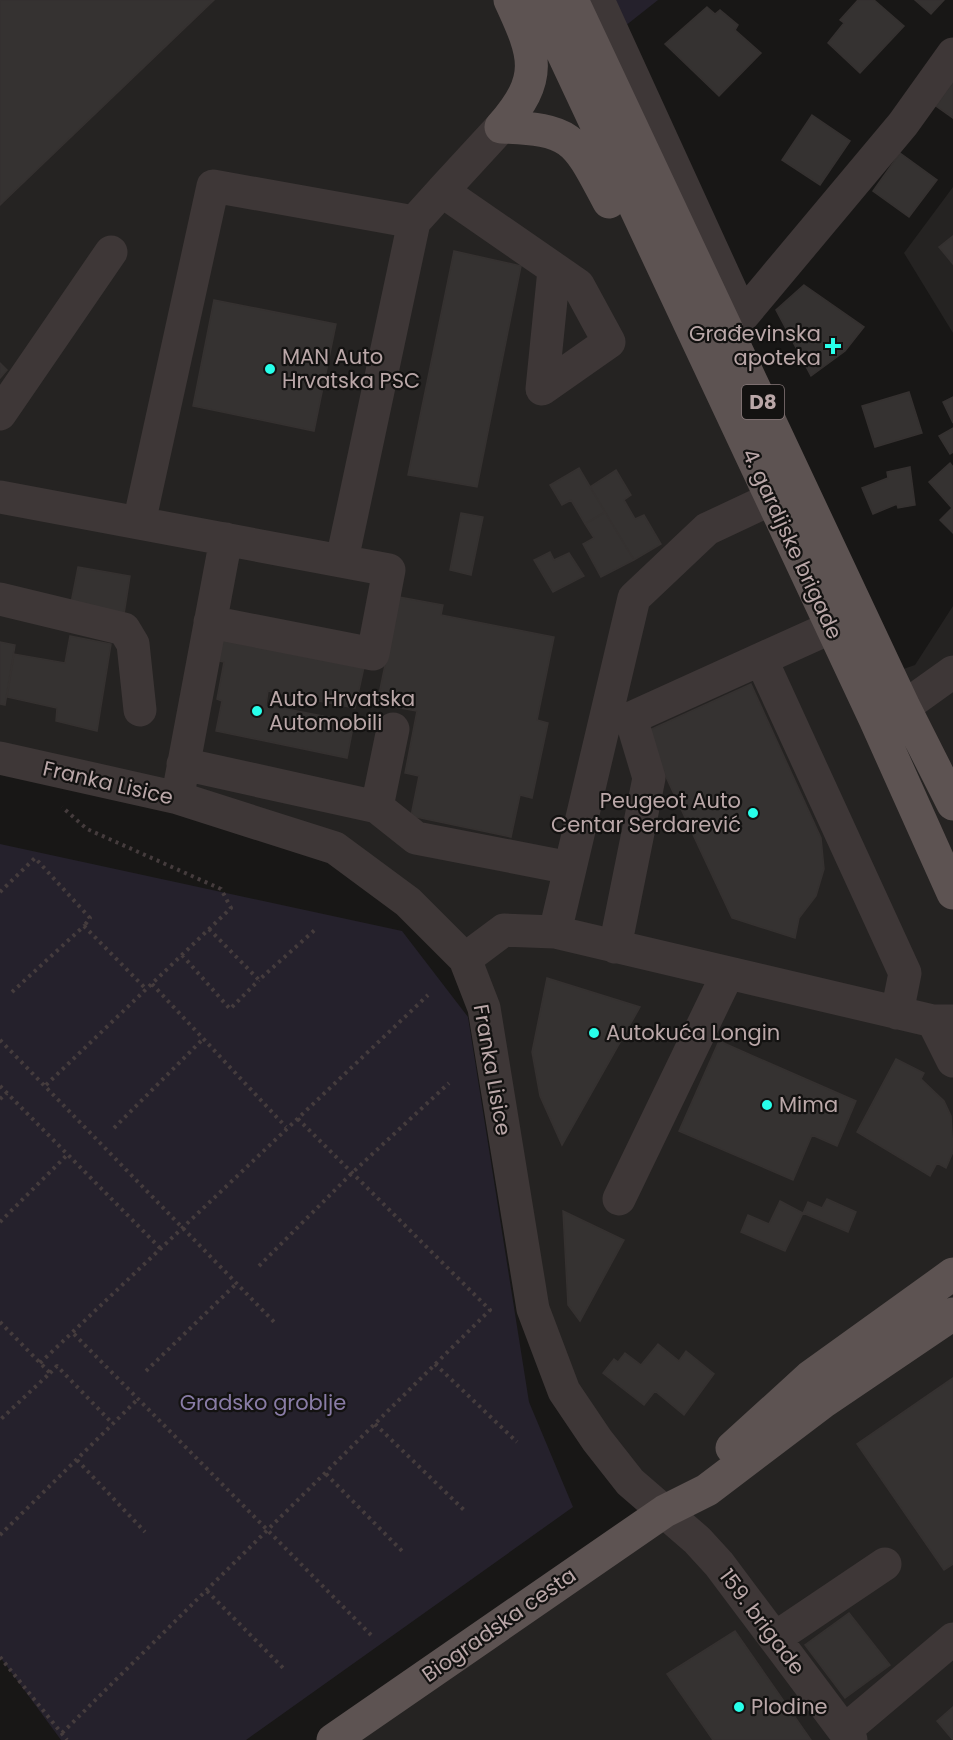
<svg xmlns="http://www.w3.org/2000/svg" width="953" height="1740" font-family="Poppins,sans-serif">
	<rect width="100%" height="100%" fill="#181716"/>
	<!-- built -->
	<path fill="#252322" d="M0 0H554L874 679 915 665 953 606V1740H333L665 1512 564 1391 465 959 335 848 0 758Z
		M953 187V333L904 253Z"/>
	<!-- green -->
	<path fill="#25212c" d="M598 0H658L615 34Z
		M0 844 402 931 468 1017 529 1402 573 1507 246 1740H61L0 1657Z"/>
	<!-- building -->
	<path fill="#353231" stroke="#353130" stroke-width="1.5" d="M0 0H214L0 205Z
		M858 0H874L904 26 860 73 828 43 844 23 840 20Z
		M915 0H944L931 14Z
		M707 7 715 14 720 10 738 25 735 30 761 53 719 96 665 44Z
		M953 81V118L936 106Z
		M812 115 850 141 820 185 782 160Z
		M900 153 937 180 909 217 873 191Z
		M953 236V264L939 247Z
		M454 251 521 266 477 487 408 475Z
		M804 285 864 327 845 351 811 376 776 310Z
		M214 300 336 324 314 431 193 406Z
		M0 363 7 370 0 378Z
		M909 392 922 433 875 447 862 406Z
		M953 397V423L943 402Z
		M953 428V452L950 454 939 436Z
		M950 463 953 467V533L940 520 952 508 929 482Z
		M910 467 915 505 898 508 897 504 873 514 862 488 888 478 887 472Z
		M579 468 605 512 585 524 571 500 562 505 550 485Z
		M616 470 631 495 624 500 635 519 644 515 661 544 634 560 590 487Z
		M605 512 634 560 601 577 583 544 594 538 585 524Z
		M461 513 483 517 471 575 450 570Z
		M550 552 554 560 569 553 584 576 553 592 534 560Z
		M78 567 130 576 124 614 71 603Z
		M399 597 443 605 441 615 554 637 537 720 548 723 532 798 520 795 511 837 411 816 419 776 405 773 417 711 377 704Z
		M210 635 364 667 355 708 268 691 266 705 354 722 347 758 216 731 222 701 217 699 224 662 206 658Z
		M70 636 111 644 97 731 56 721 57 708 7 697 14 654 65 663Z
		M0 642 15 645 5 705 0 704Z
		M751 684 821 838 824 869 816 896 799 918 795 938 732 918 645 732Z
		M547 978 640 1007 562 1145 540 1096 532 1052Z
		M719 1041 856 1101 837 1146 812 1135 793 1180 679 1131Z
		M896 1059 924 1073 921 1079 944 1101 951 1116 953 1152 946 1168 937 1163 930 1176 857 1132Z
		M827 1199 856 1212 848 1232 803 1213 808 1202 822 1208Z
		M780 1201 803 1213 785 1251 741 1232 748 1215 769 1224Z
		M563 1211 624 1240 580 1321 568 1305Z
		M658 1344 679 1361 686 1351 714 1374 684 1415 655 1391 644 1405 603 1373 614 1359 618 1362 625 1353 641 1365Z
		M953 1378V1564L944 1570 857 1444Z
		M849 1613 890 1665 845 1698 805 1645Z
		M735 1631 811 1740H713L667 1674Z
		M953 1707V1740L937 1721Z"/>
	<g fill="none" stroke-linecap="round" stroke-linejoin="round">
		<!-- path -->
		<path stroke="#453c3d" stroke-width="4" stroke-dasharray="3 4.5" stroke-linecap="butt" d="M0 892 35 858 90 918 84 926
			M209 929 259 980 317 928
			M182 955 230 1009 259 980
			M152 984 286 1127
			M12 992 84 926 146 989
			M0 1040 277 1325
			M46 1085 231 908 221 889 87 829 62 807
			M0 1086 161 1249
			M0 1099 7 1093
			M114 1128 203 1039
			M0 1222 67 1155
			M259 1266 352 1173 449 1083
			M0 1322 50 1373 0 1420
			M74 1334 371 1635
			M40 1363 428 995
			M435 1364 517 1442
			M146 1371 236 1284
			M50 1373 57 1366 113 1424
			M375 1424 466 1512
			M77 1460 145 1532
			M326 1474 404 1553
			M0 1535 138 1399
			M207 1591 286 1671
			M0 1657 67 1740
			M62 1733 490 1310 297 1118"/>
		<!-- minor -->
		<path stroke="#3e3737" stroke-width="33" d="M598 0 742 315
			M442 191 501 127
			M414 222 442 191 578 285 609 342 542 389 554 270
			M729 332 903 124 953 54
			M0 414 111 252
			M0 497 389 570 373 654 210 622
			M139 523 213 186 414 222 342 560
			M0 599 124 629 133 644 140 710
			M761 659 832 627
			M904 707 953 672
			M0 758 178 798 335 848 408 902 465 959 484 1008 533 1309 564 1391 597 1440 630 1482 697 1540 719 1564 851 1740
			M183 764 377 807 416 838 570 868
			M180 784 226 539
			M377 807 393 729
			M555 932 634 598 707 529 771 499
			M615 947 649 778 631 718 761 659 905 973 897 1013
			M465 959 504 930 555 932 933 1021H953
			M933 1021 953 1061
			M619 1199 728 973
			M775 1638 885 1564
			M844 1731 953 1639"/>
		<!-- major -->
		<path stroke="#5d5352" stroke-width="33" d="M538 0 875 719 953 893
			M572 0 904 707 953 804
			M501 127C574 129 576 140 609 202
			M501 127C544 78 536 56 510 0
			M732 1448 810 1377 953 1274
			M333 1740 665 1511 707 1490 823 1402 953 1314"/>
	</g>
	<!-- markers -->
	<g fill="#27ffea" stroke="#131211" stroke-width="2">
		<path d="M830 337h6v6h6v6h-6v6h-6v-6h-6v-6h6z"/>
		<circle cx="270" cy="369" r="6"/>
		<circle cx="257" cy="711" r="6"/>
		<circle cx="753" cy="813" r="6"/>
		<circle cx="594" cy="1033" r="6"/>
		<circle cx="767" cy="1105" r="6"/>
		<circle cx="739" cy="1707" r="6"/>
	</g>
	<g text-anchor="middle" stroke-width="4.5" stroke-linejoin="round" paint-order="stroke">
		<!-- shield labels -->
		<rect fill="#131211" stroke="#887a7b" stroke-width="1.5" x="742" y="385" width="42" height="34" rx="4.5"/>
		<g font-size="20" font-weight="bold" fill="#baa7a8">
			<text x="763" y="409">D8</text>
		</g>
		<!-- poi labels -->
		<g font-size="21" fill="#baa7a8" stroke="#131211" text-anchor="start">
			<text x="821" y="341" text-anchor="end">Građevinska<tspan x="821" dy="24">apoteka</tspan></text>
			<text x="282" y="364">MAN Auto<tspan x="282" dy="24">Hrvatska PSC</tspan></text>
			<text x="269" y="706">Auto Hrvatska<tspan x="269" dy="24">Automobili</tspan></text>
			<text x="741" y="808" text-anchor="end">Peugeot Auto<tspan x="741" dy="24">Centar Serdarević</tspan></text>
			<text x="606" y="1040">Autokuća Longin</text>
			<text x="779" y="1112">Mima</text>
			<text x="751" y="1714">Plodine</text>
		</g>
		<!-- street labels -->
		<g font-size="21" fill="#baa7a8" stroke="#131211">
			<text transform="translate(792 544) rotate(65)" y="7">4. gardijske brigade</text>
			<text transform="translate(108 783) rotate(13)" y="7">Franka Lisice</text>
			<text transform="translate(492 1070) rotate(80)" y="7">Franka Lisice</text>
			<text transform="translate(762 1622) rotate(53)" y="7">159. brigade</text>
			<text transform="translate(499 1625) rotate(-35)" y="7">Biogradska cesta</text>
		</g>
		<!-- park labels -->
		<g font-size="21" fill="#897ca6" stroke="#131211">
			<text x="263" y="1410">Gradsko groblje</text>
		</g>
	</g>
</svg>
